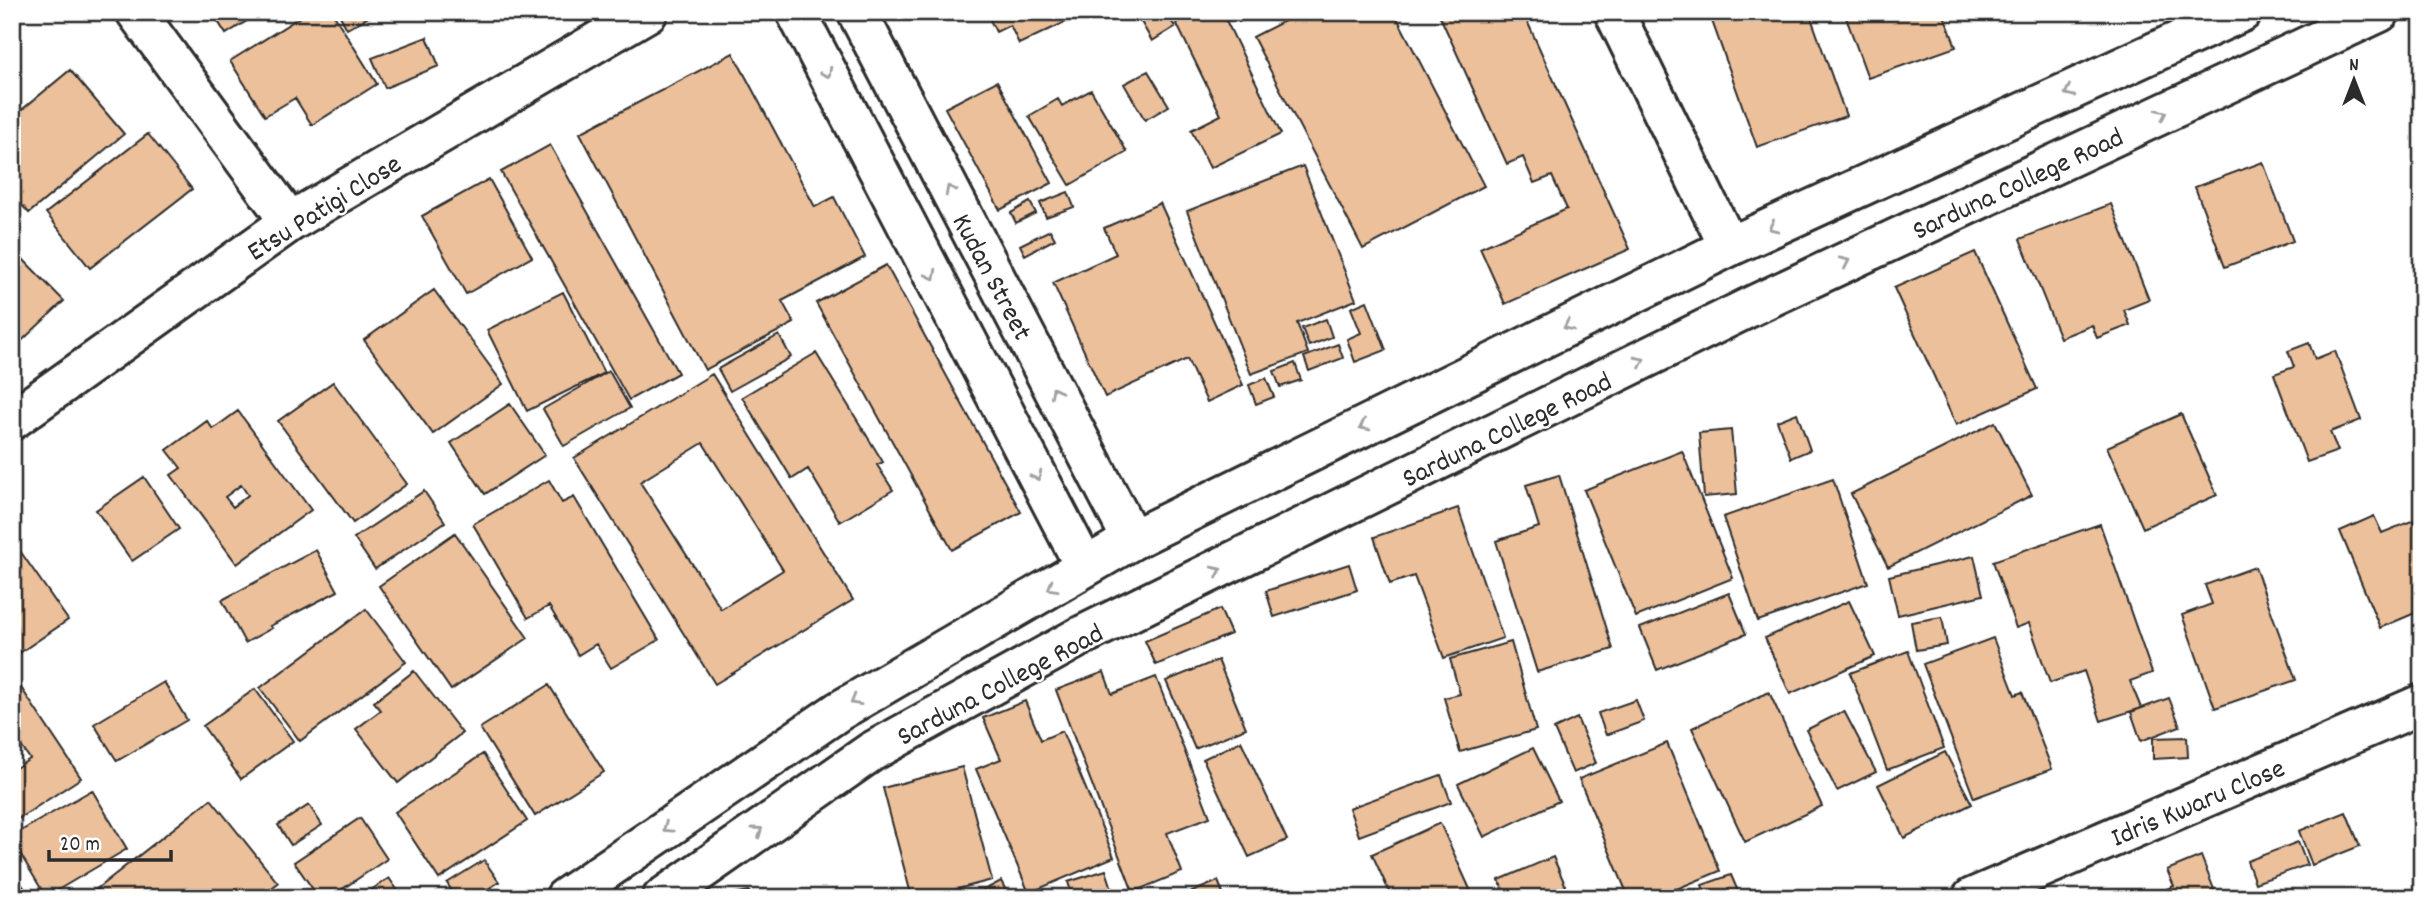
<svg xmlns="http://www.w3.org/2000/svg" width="2434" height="910" font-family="Dekko,sans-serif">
	<rect width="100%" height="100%" fill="#fff"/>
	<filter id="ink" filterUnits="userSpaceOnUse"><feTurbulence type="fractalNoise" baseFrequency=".0143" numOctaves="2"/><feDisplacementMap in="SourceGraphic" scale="14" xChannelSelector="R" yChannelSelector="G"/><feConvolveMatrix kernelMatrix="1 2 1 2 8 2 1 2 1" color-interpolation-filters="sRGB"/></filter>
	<g filter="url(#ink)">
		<!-- building -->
		<path fill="#ecc09b" stroke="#2b2b2b" stroke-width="2" fill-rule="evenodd" d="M212 12H261L226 34Z
			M308 12H332L377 84 312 125 295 98 265 116 230 61Z
			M338 12H371L372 15 347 29Z
			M986 12H1087L1019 44 1010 25 996 32Z
			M1153 12H1166L1175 27 1152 41 1140 20Z
			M1171 12H1222L1281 134 1210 168 1191 130 1221 115Z
			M1233 12H1257L1239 22Z
			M1302 12H1394L1484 186 1363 249 1253 37Z
			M1438 12H1523L1630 249 1505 304 1480 248 1567 209 1552 176 1534 183 1523 157 1507 164Z
			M1728 12H1809L1846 116 1757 147 1711 18Z
			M1844 12H1943L1956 47 1868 78Z
			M427 37 439 66 385 88 372 58Z
			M733 53 815 207 834 197 865 257 782 301 794 323 705 370 580 133Z
			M70 70 124 134 29 213 12 194V118Z
			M1148 71 1169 106 1145 120 1124 84Z
			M997 81 1052 183 1000 210 945 108Z
			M1091 90 1127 152 1070 185 1029 116 1058 99 1062 106Z
			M148 134 192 189 90 268 46 213Z
			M550 145 678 373 629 400 501 172Z
			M2263 162 2293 241 2225 267 2195 187Z
			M1303 166 1356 300 1297 323 1308 353 1251 374 1187 211Z
			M489 179 532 257 466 294 422 216Z
			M1068 192 1074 207 1046 217 1040 203Z
			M1030 202 1036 213 1016 223 1011 213Z
			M1160 203 1243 385 1207 402 1187 359 1105 397 1053 283 1116 254 1104 228Z
			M2111 204 2149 300 2124 310 2130 325 2097 338 2092 325 2060 338 2020 239Z
			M1050 230 1055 239 1025 255 1020 245Z
			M14 250 64 301 12 350V251Z
			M1975 252 2037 389 1956 425 1894 288Z
			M886 265 1021 512 952 550 816 303Z
			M434 290 503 384 433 434 364 340Z
			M563 292 604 373 527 411 487 330Z
			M1367 301 1386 350 1355 362 1347 339 1361 333 1351 308Z
			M1326 319 1332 337 1309 346 1302 328Z
			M779 335 791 357 730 391 718 369Z
			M2309 343 2315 359 2335 351 2361 420 2330 432 2338 451 2307 462 2274 374 2294 367 2288 351Z
			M1338 344 1343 358 1309 371 1304 357Z
			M816 353 883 462 877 465 893 490 840 522 808 469 792 479 742 397Z
			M1295 363 1301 380 1280 387 1274 371Z
			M609 371 630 408 564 446 543 409Z
			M712 374 853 600 715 684 574 458ZM703 443 783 570 721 609 640 482Z
			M1266 378 1274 397 1256 404 1249 385Z
			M333 382 407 484 353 523 278 421Z
			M510 404 545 455 485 494 451 443Z
			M238 411 311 510 237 564 171 475 181 468 167 450 207 421 213 429ZM241 485 248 495 233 507 225 497Z
			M1797 413 1810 450 1791 458 1777 421Z
			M2181 414 2217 495 2143 528 2107 447Z
			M1995 422 2032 495 1888 567 1851 494Z
			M1731 430 1737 494 1704 497 1699 433Z
			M1682 451 1733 578 1636 617 1584 490Z
			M1559 475 1613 649 1537 672 1496 541 1539 527 1526 485Z
			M144 477 179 529 132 561 96 510Z
			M1833 479 1868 583 1758 621 1723 517Z
			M549 480 562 503 574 497 659 640 611 668 596 644 578 655 549 606 528 618 473 524Z
			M424 491 445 522 375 569 354 538Z
			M1458 508 1503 638 1444 658 1414 576 1390 584 1374 537Z
			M2374 516 2382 533 2414 520 2422 539V610L2380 628 2340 531Z
			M2100 524 2152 673 2130 681 2141 708 2101 721 2084 671 2050 683 2029 623 2016 628 1993 561Z
			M455 533 528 638 451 690 379 586Z
			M18 548 68 620 12 658V551Z
			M316 550 338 591 270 626 272 628 245 643 222 600Z
			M1974 556 1983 595 1898 615 1889 576Z
			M1349 564 1357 590 1274 617 1266 591Z
			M2255 567 2296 680 2215 708 2182 615 2212 604 2205 585Z
			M1729 593 1746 634 1657 670 1640 628Z
			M1849 601 1875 656 1790 694 1765 638Z
			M366 609 406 662 300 741 260 688Z
			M1220 609 1231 634 1156 665 1145 641Z
			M1942 617 1947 645 1916 650 1911 622Z
			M1993 638 2015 695 2022 692 2052 769 1974 798 1923 664Z
			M1511 642 1536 730 1460 752 1444 698 1460 694 1450 659Z
			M1908 651 1944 748 1887 770 1850 673Z
			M1218 660 1246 728 1195 749 1166 681Z
			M414 671 462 733 398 783 356 729 381 710 374 702Z
			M1104 672 1112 694 1156 677 1210 817 1167 833 1182 872 1133 892 1056 690Z
			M12 674 81 778 12 823V766L14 769 30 759 12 733Z
			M164 682 187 720 117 761 94 724Z
			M549 685 604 772 535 816 480 728Z
			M255 689 293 741 241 779 203 726Z
			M1769 692 1822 806 1745 842 1692 728Z
			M2169 698 2180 726 2141 741 2131 712Z
			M1636 700 1644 721 1606 735 1598 713Z
			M1025 701 1041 740 1062 731 1114 857 1029 893 976 769 1001 759 983 718Z
			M1844 711 1876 772 1837 791 1806 730Z
			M1577 718 1596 763 1573 773 1554 729Z
			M2187 737 2188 757 2153 759V738Z
			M1241 741 1287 840 1249 857 1203 759Z
			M1667 743 1720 871 1655 898H1629L1579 779Z
			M1533 748 1559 801 1484 837 1458 784Z
			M1945 752 1972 804 1904 838 1878 785Z
			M483 754 527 821 439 879 395 812Z
			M962 767 992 880 923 898H912L883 788Z
			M1441 775 1451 802 1359 836 1349 808Z
			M92 790 127 849 46 897 12 840V836Z
			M211 799 278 883 259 898H85Z
			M309 805 322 825 291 845 278 825Z
			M2346 812 2360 846 2312 865 2299 831Z
			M360 818 387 859 329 898H319L294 862Z
			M1440 823 1474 898H1392L1372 854Z
			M2298 842 2307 865 2255 883 2247 861Z
			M2201 856 2217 897 2145 898 2174 886 2167 870Z
			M1553 857 1571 898H1507L1499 880Z
			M484 860 499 882 474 898H456L447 883Z
			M12 870 31 898H12Z
			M1106 870 1115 898H1073L1068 882Z
			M1731 875 1740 896 1707 898 1702 885Z
			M389 878 403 898H359Z
			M1001 881 1010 898H969Z
			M1218 881 1225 898H1178Z
			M749 891 751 898H724L723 896Z"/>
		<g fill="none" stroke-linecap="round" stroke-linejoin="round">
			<defs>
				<path id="street" d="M136 12 290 222
					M12 420 290 222 648 12
					M1972 898 2422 704"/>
				<path id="secondary" d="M796 12 1085 567
					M857 12 1132 540
					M1614 12 1729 247
					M565 898 839 711 1132 540 1729 247 2242 12
					M662 898 871 752 1081 636 1758 303 2380 12"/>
			</defs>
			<!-- street casing -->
			<use href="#street" stroke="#2b2b2b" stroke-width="44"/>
			<!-- secondary casing -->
			<use href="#secondary" stroke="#2b2b2b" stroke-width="44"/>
			<!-- street -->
			<use href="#street" stroke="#fff" stroke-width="38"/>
			<!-- secondary -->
			<use href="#secondary" stroke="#fff" stroke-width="38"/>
		</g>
		<!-- one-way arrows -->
		<defs><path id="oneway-chevron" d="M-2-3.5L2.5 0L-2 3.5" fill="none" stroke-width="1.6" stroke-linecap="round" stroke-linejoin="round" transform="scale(1.75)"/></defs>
		<g stroke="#a0a0a0">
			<use href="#oneway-chevron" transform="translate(827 73) rotate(63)"/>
			<use href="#oneway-chevron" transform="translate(2069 92) rotate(155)"/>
			<use href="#oneway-chevron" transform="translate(2162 114) rotate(-25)"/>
			<use href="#oneway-chevron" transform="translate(950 190) rotate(-118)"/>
			<use href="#oneway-chevron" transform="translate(1773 227) rotate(155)"/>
			<use href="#oneway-chevron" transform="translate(1845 262) rotate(-25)"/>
			<use href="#oneway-chevron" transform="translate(932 275) rotate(63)"/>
			<use href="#oneway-chevron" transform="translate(1568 326) rotate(154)"/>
			<use href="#oneway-chevron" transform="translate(1640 361) rotate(-26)"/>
			<use href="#oneway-chevron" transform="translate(1055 392) rotate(-118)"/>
			<use href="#oneway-chevron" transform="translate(1364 426) rotate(154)"/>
			<use href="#oneway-chevron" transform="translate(1037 476) rotate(63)"/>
			<use href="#oneway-chevron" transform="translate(1217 571) rotate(-26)"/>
			<use href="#oneway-chevron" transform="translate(1052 587) rotate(150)"/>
			<use href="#oneway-chevron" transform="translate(855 701) rotate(150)"/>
			<use href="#oneway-chevron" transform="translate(667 828) rotate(146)"/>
			<use href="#oneway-chevron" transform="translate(758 831) rotate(-35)"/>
		</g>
	</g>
	<g text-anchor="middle" stroke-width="5" stroke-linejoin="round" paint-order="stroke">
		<!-- street labels -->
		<g font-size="28" fill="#2b2b2b" stroke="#fff">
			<text transform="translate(2017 182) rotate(-25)" y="10">Sarduna College Road</text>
			<text transform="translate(323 206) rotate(-32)" y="10">Etsu Patigi Close</text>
			<text transform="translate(994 276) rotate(62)" y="10">Kudan Street</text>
			<text transform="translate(1506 428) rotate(-26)" y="10">Sarduna College Road</text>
			<text transform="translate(999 683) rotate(-28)" y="10">Sarduna College Road</text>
			<text transform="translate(2197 801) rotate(-23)" y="10">Idris Kwaru Close</text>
		</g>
	</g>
	<!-- margin -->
	<rect width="2434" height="910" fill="none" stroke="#fff" stroke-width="42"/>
	<rect x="21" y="21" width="2392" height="868" fill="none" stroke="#2b2b2b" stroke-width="2.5" filter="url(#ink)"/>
	<!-- north arrow -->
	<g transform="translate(2354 80)" stroke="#ffffff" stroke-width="5" paint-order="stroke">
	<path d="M0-5L12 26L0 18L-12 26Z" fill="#2b2b2b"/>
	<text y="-10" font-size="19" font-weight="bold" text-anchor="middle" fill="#2b2b2b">N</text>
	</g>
	<!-- scale -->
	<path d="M49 850v10h122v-10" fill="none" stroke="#2b2b2b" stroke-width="3.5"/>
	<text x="60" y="850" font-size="21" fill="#2b2b2b" stroke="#ffffff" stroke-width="5" paint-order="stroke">20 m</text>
</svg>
